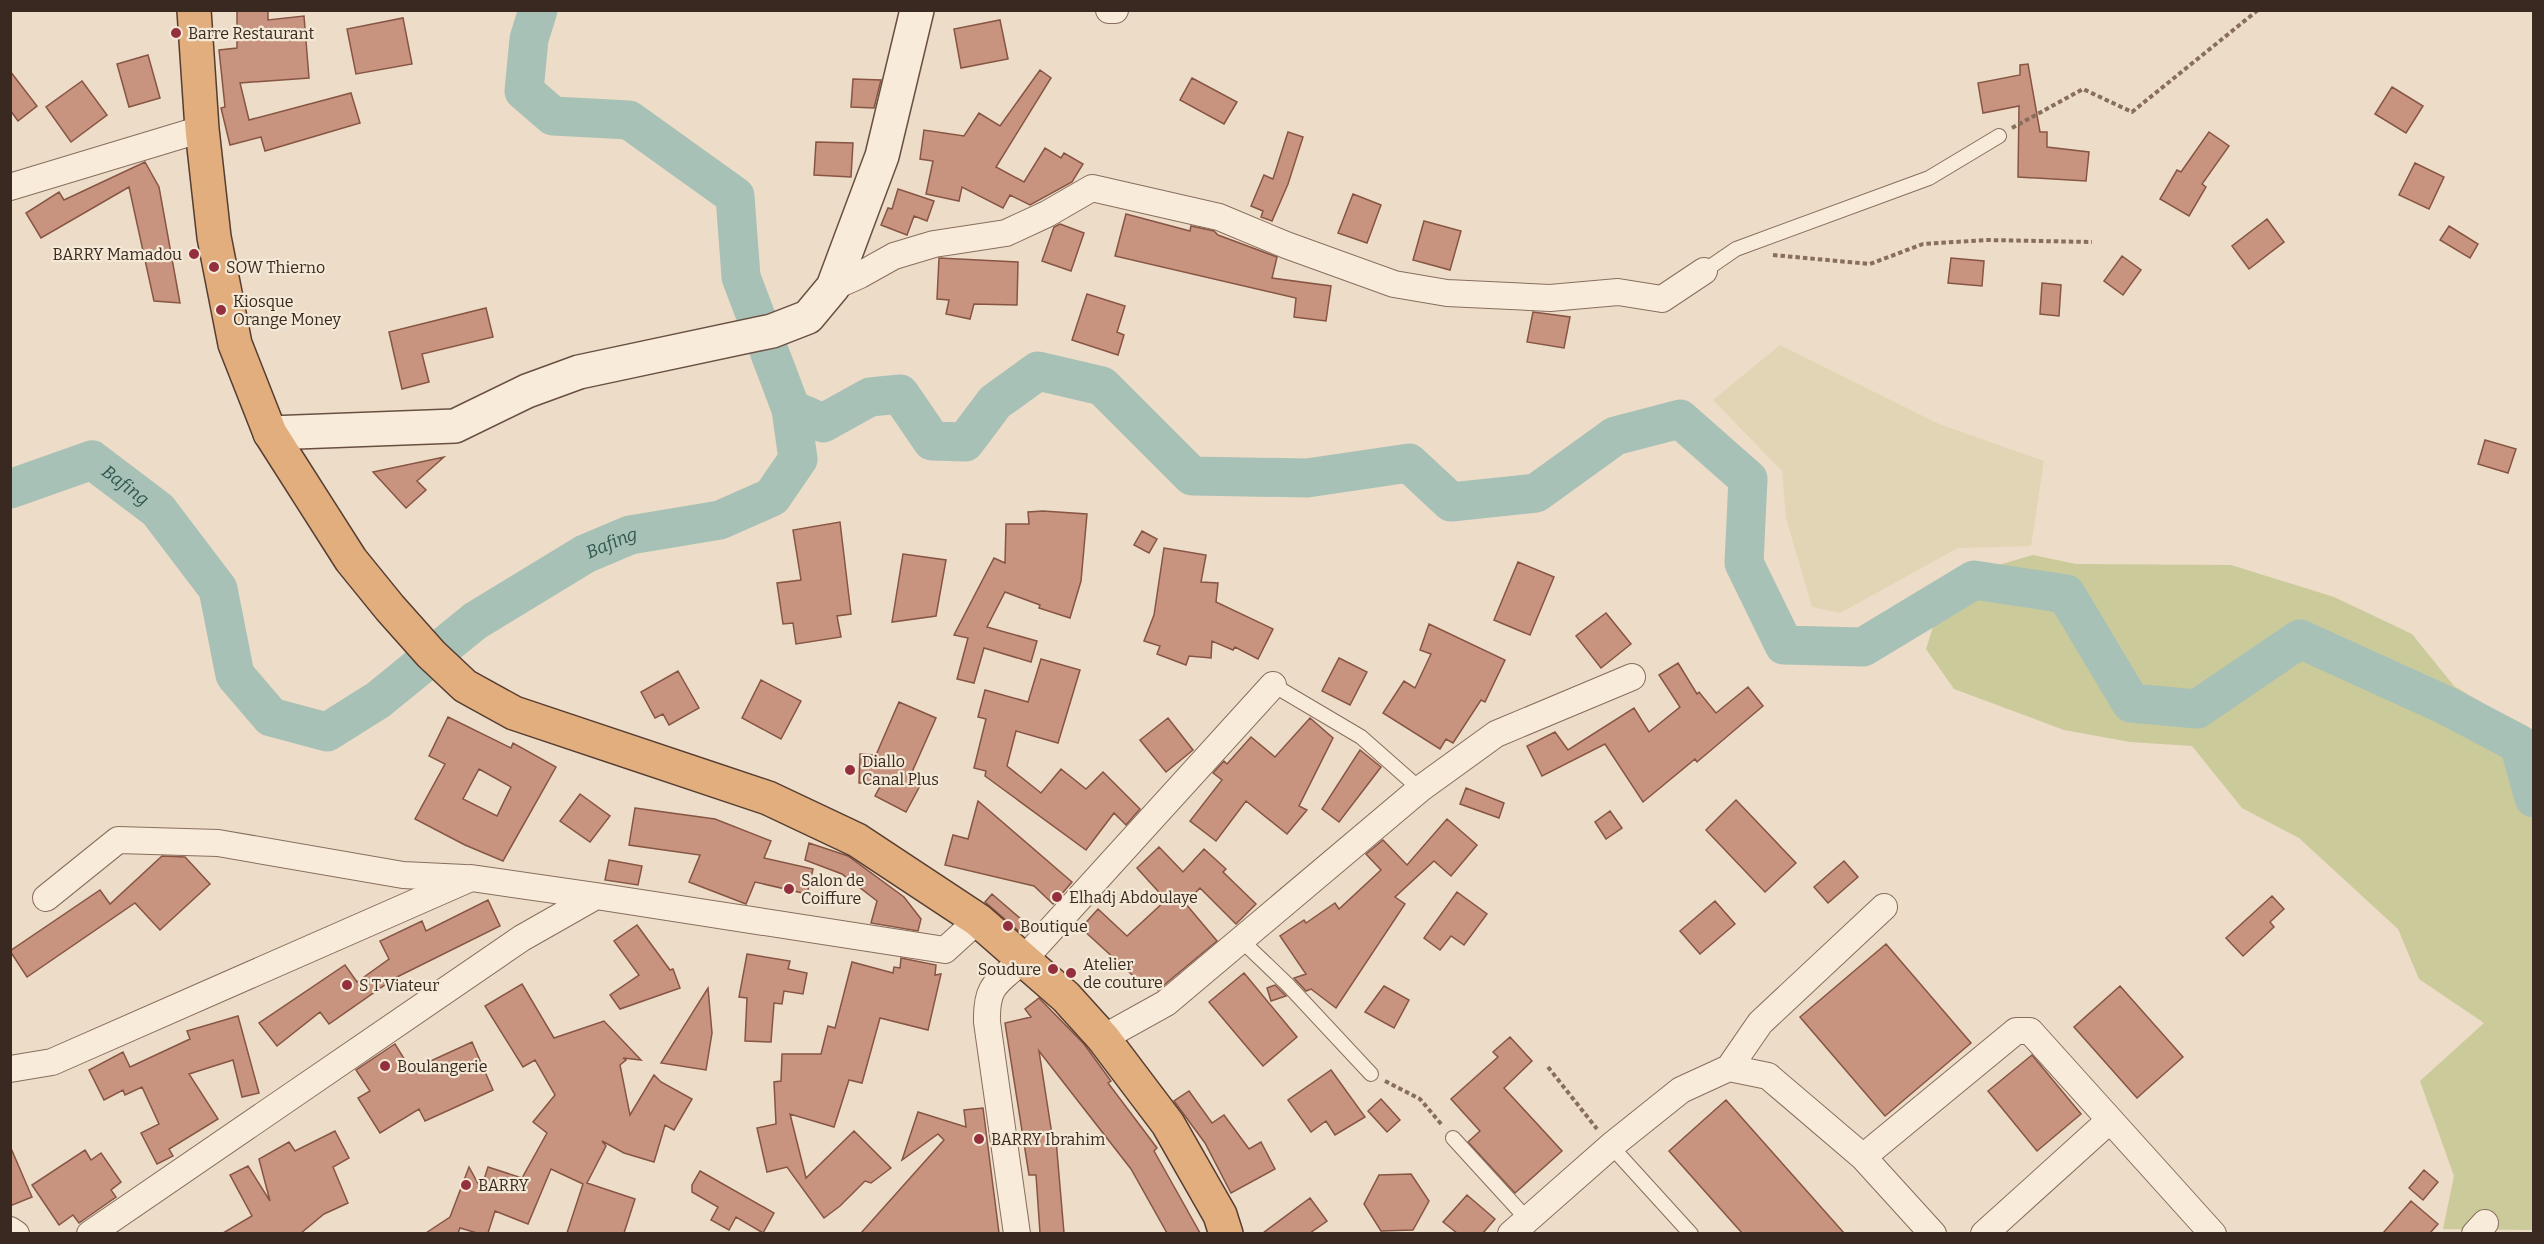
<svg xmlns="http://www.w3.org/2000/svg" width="2544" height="1244" font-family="Bitter,serif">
	<rect width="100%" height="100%" fill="#eddcc7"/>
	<!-- farmland -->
	<path fill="#e2d5b5" d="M1780 345 1939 424 2044 461 2031 546 1958 548 1840 613 1812 607 1786 518 1782 471 1713 400Z"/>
	<!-- green -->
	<path fill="#caca9b" d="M2033 555 2076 564 2231 565 2334 597 2412 634 2454 686 2528 730 2534 741 2533 1230 2443 1229 2454 1176 2420 1081 2484 1023 2419 979 2398 929 2299 838 2242 808 2192 746 2130 742 2064 730 1954 689 1926 649 1946 586 1988 568Z"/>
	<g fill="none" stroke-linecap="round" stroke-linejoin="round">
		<!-- river -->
		<g stroke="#a8c1b6" stroke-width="39">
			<path d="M791 409 823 423 870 397 900 394 932 441 965 442 995 402 1038 371 1102 386 1192 476 1307 478 1409 463 1451 502 1536 493 1615 436 1680 419 1748 479 1744 563 1784 645 1863 647 1974 580 2066 594 2131 703 2197 709 2300 639 2443 704 2519 744 2534 798"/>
			<path id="s1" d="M10 489 92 460 158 510 218 589 235 675 271 717 327 732 378 700 475 621 585 554 630 535 720 520 772 497 798 459 791 409 741 277 735 196 629 120 553 116 524 91 529 39 538 10"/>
		</g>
	</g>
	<!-- building -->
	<path fill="#c9947f" stroke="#865544" stroke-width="1.5" fill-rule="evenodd" d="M237 10H268V20L304 16 309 78 240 83 249 120 351 93 360 123 265 151 261 137 230 145 221 108 225 107 219 50 237 48Z
		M403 18 412 64 356 74 347 29Z
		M1000 20 1008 59 961 68 954 29Z
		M148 55 160 98 129 107 117 64Z
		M2028 64 2040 132H2047V147L2089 152 2086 181 2018 177 2019 106 1983 113 1978 83 2020 75V65Z
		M1040 70 1051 78 996 167 1024 182 1045 148 1061 158 1064 153 1083 164 1072 182 1030 205 1010 195 1003 208 962 187 959 201 926 194 933 161 920 159 924 130 964 136 979 113 1000 126Z
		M10 71 37 106 18 121 10 110Z
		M1192 78 1237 102 1224 124 1180 100Z
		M853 79 881 80 874 108 851 107Z
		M82 81 107 115 71 142 46 107Z
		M2392 87 2423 106 2406 133 2375 114Z
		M1288 132 1303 137 1288 184 1272 221 1261 217 1263 211 1251 206 1264 175 1273 179Z
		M2209 132 2229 146 2202 184 2206 187 2189 216 2160 199 2177 170 2181 172Z
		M816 142 853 143 851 177 814 175Z
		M145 162 159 187 180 303 154 301 129 187 41 238 26 213 59 192 64 200Z
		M2415 163 2444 177 2429 209 2399 195Z
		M898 189 934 201 927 221 914 216 907 235 881 225 888 208 892 209Z
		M1353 194 1381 205 1367 243 1338 233Z
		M1126 214 1190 231 1191 226 1214 231 1218 235 1277 257 1272 278 1331 286 1326 321 1294 317 1296 298 1115 256Z
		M2267 219 2284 242 2249 269 2232 246Z
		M1424 221 1461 231 1450 270 1413 260Z
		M1060 224 1084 233 1071 271 1042 261 1054 227Z
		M2449 226 2478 244 2470 258 2440 240Z
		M2122 256 2141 270 2123 295 2104 281Z
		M939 258 1018 262 1017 305 974 304 970 319 946 314 949 300 937 299Z
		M1951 258 1984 261 1982 286 1948 283Z
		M2042 283 2061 285 2059 316 2040 314Z
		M1087 294 1125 306 1117 332 1124 335 1118 355 1072 340Z
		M486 308 493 337 422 354 429 382 402 389 389 332Z
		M1533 312 1570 317 1564 348 1527 342Z
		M2485 440 2516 449 2508 473 2478 464Z
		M444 457 417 481 426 490 406 508 373 472Z
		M1043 511 1087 514 1081 581 1070 618 1039 608 1040 605 1005 592 987 627 1037 641 1031 662 984 648 974 683 957 679 968 638 954 635 994 558 1005 563 1006 524H1029L1028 512Z
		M840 522 851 614 837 616 841 637 796 644 793 623 783 624 777 583 801 580 793 530Z
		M1142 531 1157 539 1149 553 1134 545Z
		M1164 548 1206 555 1201 582 1218 583 1216 602 1273 629 1258 659 1235 647 1233 650 1212 641 1211 658 1189 656 1186 665 1157 654 1160 646 1144 641 1154 615Z
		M903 554 946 560 936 616 892 622Z
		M1518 562 1554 577 1530 635 1494 620Z
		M1606 613 1631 644 1601 668 1576 636Z
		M1429 624 1505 660 1485 702 1481 700 1453 743 1446 739 1440 749 1383 713 1404 681 1415 688 1431 654 1420 650Z
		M1339 658 1367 672 1350 705 1322 691Z
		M1041 659 1080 670 1058 743 1016 731 1007 766 1041 793 1061 769 1086 789 1103 772 1140 809 1126 825 1114 813 1086 850 985 776 986 771 974 768 986 719 978 717 985 690 1028 702Z
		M1678 663 1697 694 1699 692 1716 713 1748 687 1763 706 1697 762 1695 759 1643 802 1605 744 1542 776 1527 746 1555 732 1568 750 1634 708 1649 732 1680 707 1659 675Z
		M678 671 699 708 669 725 663 714 655 718 641 692Z
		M761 680 801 701 781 739 742 718Z
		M899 702 936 718 912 772 924 778 906 812 875 796 882 783H859L860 754 876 755Z
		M448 717 511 748 513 743 556 767 503 861 465 845 415 819 445 764 429 756ZM479 769 511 787 497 816 463 799Z
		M1168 718 1193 750 1166 772 1140 740Z
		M1310 718 1333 738 1299 806 1307 810 1287 834 1246 801 1216 841 1190 821 1222 780 1213 773 1224 761 1227 764 1251 737 1275 757Z
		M1360 750 1381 767 1339 822 1322 809Z
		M1466 788 1504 803 1499 818 1460 804Z
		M580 794 610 816 590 842 560 821Z
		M1736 800 1796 863 1765 892 1706 830Z
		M978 801 1072 882 1053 904 1034 886 945 865 953 835 968 839Z
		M635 808 715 819 771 841 764 858 813 869 807 894 755 882 746 904 689 882 700 855 629 845Z
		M1610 811 1622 828 1606 839 1595 822Z
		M1447 819 1477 845 1451 876 1434 861 1395 897 1405 904 1336 1008 1311 989 1306 991 1294 978 1306 974 1280 936 1304 920 1306 923 1335 903 1339 909 1381 870 1366 854 1383 840 1407 865Z
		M809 843 848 856 904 897 921 919 918 931 871 923 877 901 842 874 805 860Z
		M1159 847 1183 872 1204 849 1226 869 1223 872 1256 904 1236 924 1200 888 1185 903 1217 941 1158 990 1146 978 1141 983 1081 928 1098 909 1127 936 1166 900 1137 868Z
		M162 856 185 857 210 884 160 930 135 903 27 977 10 951 100 890 110 904Z
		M609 860 642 866 638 885 605 880Z
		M1844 861 1858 877 1828 903 1814 887Z
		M1457 892 1487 914 1464 945 1451 936 1440 950 1424 938Z
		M992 894 1028 925 1021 933 985 902Z
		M2272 896 2284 909 2270 922 2274 927 2243 956 2226 938Z
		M488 900 500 926 395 978 329 1024 320 1012 277 1046 259 1023 345 965 357 982 389 959 380 941 422 921 426 931Z
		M1715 901 1735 924 1700 954 1680 931Z
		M637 925 670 970 673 969 680 988 620 1009 610 995 639 975 614 941Z
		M1886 944 1971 1043 1885 1116 1800 1017Z
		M747 954 790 961 788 969 807 973 803 994 784 991 782 1004 774 1003 771 1042 745 1041 747 998 739 997Z
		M901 958 936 965 935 975 941 974 928 1030 880 1018 862 1083 849 1080 834 1127 790 1114 806 1178 854 1131 891 1168 871 1183 865 1181 840 1206 824 1218 787 1167 767 1172 757 1128 776 1124 774 1082 781 1081 782 1054H821L828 1026 835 1028 852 962 893 973 894 967 900 968Z
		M1244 973 1297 1037 1263 1066 1209 1002Z
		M522 984 554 1038 604 1021 641 1060 623 1058 626 1060 620 1065 630 1115 654 1075 661 1082 692 1099 674 1130 665 1125 654 1162 624 1153 602 1141 606 1146 587 1183 635 1199 624 1233H567L583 1184 551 1169 528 1224 495 1211 488 1233H477L460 1228 458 1233H426L450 1217 469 1167 481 1189 488 1167 522 1178 547 1133 533 1122 555 1095 535 1060 523 1067 485 1006Z
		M1275 985 1286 996 1271 1001 1267 988Z
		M1384 986 1409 1000 1394 1028 1365 1012Z
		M2120 986 2183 1057 2137 1098 2074 1027Z
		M708 988 712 1033 706 1070 661 1063Z
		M1039 998 1084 1044 1111 1081 1108 1083 1157 1148 1154 1151 1200 1233H1167L1131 1169 1039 1051 1053 1141 1056 1140 1064 1233H1040L1036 1175H1029L1005 1023 1031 1017 1025 1009Z
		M238 1016 259 1093 242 1097 233 1060 189 1074 218 1119 169 1149 173 1156 157 1164 141 1133 159 1124 142 1087 125 1095 123 1090 104 1100 89 1070 123 1052 130 1067 190 1039 187 1031Z
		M1510 1037 1532 1061 1504 1088 1562 1151 1515 1193 1468 1142 1480 1131 1451 1099 1498 1057 1493 1052Z
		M472 1042 493 1090 425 1121 419 1109 380 1133 358 1098 370 1091 356 1070 395 1044 411 1070Z
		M2032 1055 2081 1114 2037 1151 1988 1091Z
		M1331 1070 1365 1117 1335 1135 1326 1121 1311 1132 1288 1100Z
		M1189 1091 1212 1123 1224 1115 1249 1149 1261 1142 1275 1169 1231 1193 1205 1143 1174 1101Z
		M1381 1099 1400 1120 1387 1132 1368 1111Z
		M1726 1100 1844 1233H1742L1669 1151Z
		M983 1108 999 1233H861L944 1140 938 1134 902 1160 918 1112 966 1127 964 1110Z
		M335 1131 349 1158 333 1167 348 1203 324 1214 301 1233H223L252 1216 230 1175 248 1166 270 1201 259 1159 289 1142 295 1151Z
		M10 1146 32 1197 10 1206Z
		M85 1150 91 1160 101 1153 121 1182 111 1190 116 1197 79 1223 73 1215 59 1225 32 1185Z
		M2424 1170 2438 1182 2423 1200 2409 1188Z
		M700 1171 774 1213 763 1233 736 1217 729 1230 711 1220 718 1207 692 1192V1185Z
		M1411 1174 1429 1201 1413 1230 1381 1231 1364 1204 1379 1175Z
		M1467 1195 1495 1219 1483 1233H1457L1443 1222Z
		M1310 1198 1327 1221 1310 1233H1263Z
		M2411 1201 2438 1224 2430 1233H2383Z"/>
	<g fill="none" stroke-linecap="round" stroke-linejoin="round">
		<defs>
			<path id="service" d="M1704 271 1736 249 1929 178 1999 136
				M1273 685 1361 737 1420 789
				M1242 941 1287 984 1371 1074
				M1453 1138 1527 1219
				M1611 1146 1691 1234"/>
			<path id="minor" d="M1109 10H1115
				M10 187 202 129
				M833 287 860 275 894 256 934 244 1006 233 1047 214 1092 188 1219 217 1286 245 1394 284 1447 293 1550 298 1618 292 1662 299 1704 271
				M46 898 118 840 218 843 403 875 465 878
				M1103 1038 1166 1003 1420 789 1496 734 1632 677
				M1729 1068 1760 1023 1884 907
				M10 1069 52 1062 471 878 596 896
				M1863 1157 2016 1031H2030L2213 1234
				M10 1230 16 1234
				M90 1234 522 938 596 896 945 950 978 920
				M1017 1234 987 1022C986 983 998 983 1024 959L1273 685
				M1511 1234 1611 1146 1681 1090 1729 1068 1768 1076 1863 1157 1933 1234
				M1984 1234 2110 1120
				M2475 1234 2485 1223"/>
			<path id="secondary" d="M270 433 455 426 527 391 579 372 772 331 808 317 833 287 882 156 917 10"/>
			<path id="trunk" d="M194 10 202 129 214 237 235 344 270 433 351 560 390 608 431 654 465 686 514 713 768 798 857 840 978 920 1066 997 1103 1038 1168 1124 1220 1215 1226 1234"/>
		</defs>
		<!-- service casing -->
		<use href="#service" stroke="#886e5d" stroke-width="16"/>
		<!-- minor casing -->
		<use href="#minor" stroke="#886e5d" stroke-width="28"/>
		<!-- secondary casing -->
		<use href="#secondary" stroke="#694f40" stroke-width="36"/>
		<!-- trunk casing -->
		<use href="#trunk" stroke="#563d31" stroke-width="36"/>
		<!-- path -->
		<path stroke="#886e5d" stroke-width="4" stroke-dasharray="4.5 3" stroke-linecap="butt" d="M2012 128 2083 89 2132 112 2258 10
			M1773 255 1870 264 1923 244 1986 240 2092 242
			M1548 1067 1597 1129
			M1385 1081 1420 1099 1442 1125"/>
		<!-- service -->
		<use href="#service" stroke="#f8ebda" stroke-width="14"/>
		<!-- minor -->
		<use href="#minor" stroke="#f8ebda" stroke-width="26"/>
		<!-- secondary -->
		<use href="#secondary" stroke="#f8ebda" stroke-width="33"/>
		<!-- trunk -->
		<use href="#trunk" stroke="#e2ae7e" stroke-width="33"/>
	</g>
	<!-- markers -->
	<g fill="#94303e" stroke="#f4e8d6" stroke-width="2">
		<circle cx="176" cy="33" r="6"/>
		<circle cx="194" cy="254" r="6"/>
		<circle cx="214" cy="267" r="6"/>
		<circle cx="221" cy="310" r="6"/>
		<circle cx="850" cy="770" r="6"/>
		<circle cx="789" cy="889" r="6"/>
		<circle cx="1057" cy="897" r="6"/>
		<circle cx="1008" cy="926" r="6"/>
		<circle cx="1053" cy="969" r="6"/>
		<circle cx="1071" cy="973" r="6"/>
		<circle cx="347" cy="985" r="6"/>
		<circle cx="385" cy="1066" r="6"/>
		<circle cx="979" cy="1139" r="6"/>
		<circle cx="466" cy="1185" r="6"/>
	</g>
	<g text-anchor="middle" stroke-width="4.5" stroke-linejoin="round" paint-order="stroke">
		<!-- poi labels -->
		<g font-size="16" fill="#392920" stroke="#f4e8d6" text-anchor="start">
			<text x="188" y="39">Barre Restaurant</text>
			<text x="182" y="260" text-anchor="end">BARRY Mamadou</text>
			<text x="226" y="273">SOW Thierno</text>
			<text x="233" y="307">Kiosque<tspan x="233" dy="18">Orange Money</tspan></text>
			<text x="862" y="767">Diallo<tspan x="862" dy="18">Canal Plus</tspan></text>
			<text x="801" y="886">Salon de<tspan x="801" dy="18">Coiffure</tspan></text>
			<text x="1069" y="903">Elhadj Abdoulaye</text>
			<text x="1020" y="932">Boutique</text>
			<text x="1083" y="970">Atelier<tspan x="1083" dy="18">de couture</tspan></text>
			<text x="1041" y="975" text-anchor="end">Soudure</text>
			<text x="359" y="991">S T Viateur</text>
			<text x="397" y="1072">Boulangerie</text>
			<text x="991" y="1145">BARRY Ibrahim</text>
			<text x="478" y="1191">BARRY</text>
		</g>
		<!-- water labels -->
		<g font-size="18" font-style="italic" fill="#305750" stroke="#f4e8d6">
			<text dy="6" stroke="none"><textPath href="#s1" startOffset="129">Bafing</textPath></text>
			<text dy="6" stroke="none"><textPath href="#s1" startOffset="813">Bafing</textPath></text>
		</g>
	</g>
	<!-- border -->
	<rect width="2544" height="1244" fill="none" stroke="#392920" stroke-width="24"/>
</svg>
